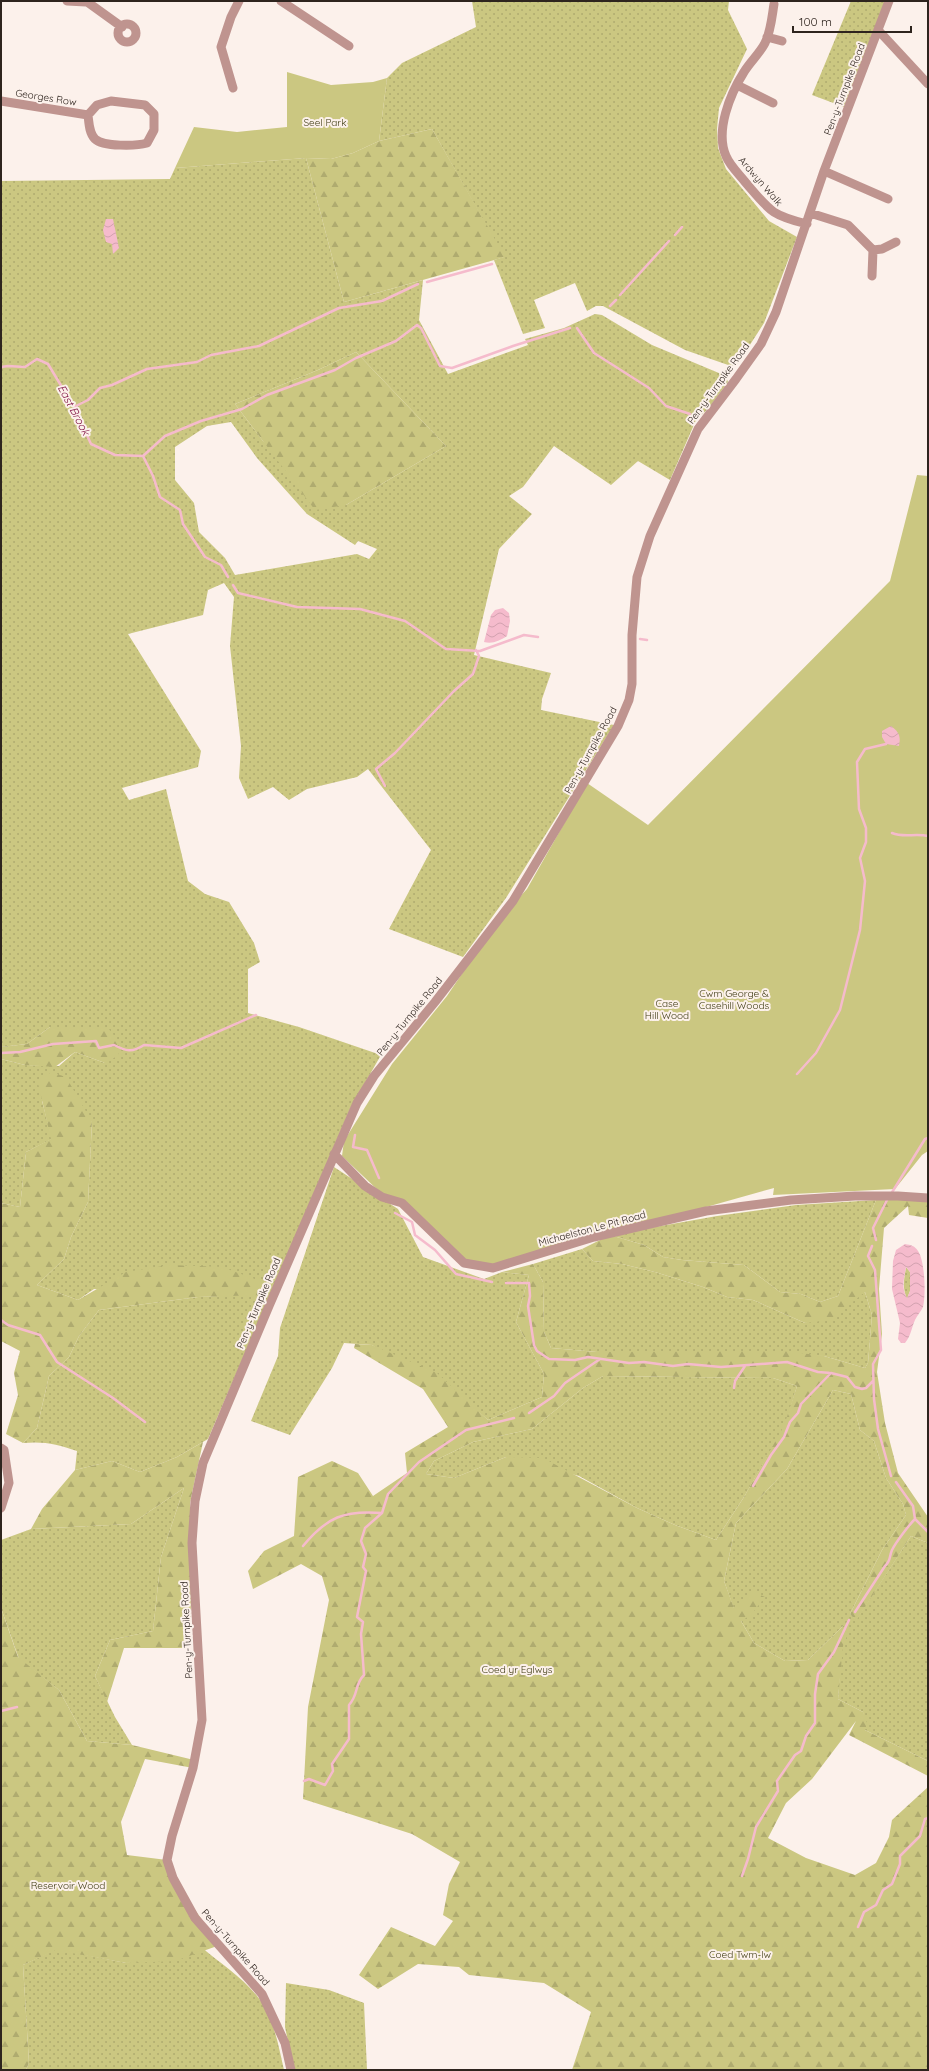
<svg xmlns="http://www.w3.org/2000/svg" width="929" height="2071" font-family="Quicksand,sans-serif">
	<defs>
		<pattern id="grass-dots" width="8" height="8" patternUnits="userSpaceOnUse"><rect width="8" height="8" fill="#cbc781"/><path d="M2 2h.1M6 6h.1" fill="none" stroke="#afab6f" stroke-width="1.8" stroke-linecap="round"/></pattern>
		<pattern id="forest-firs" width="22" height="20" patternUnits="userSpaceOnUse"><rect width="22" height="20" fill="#cbc781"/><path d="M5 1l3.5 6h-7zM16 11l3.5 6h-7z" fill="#afab6f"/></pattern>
		<pattern id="water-waves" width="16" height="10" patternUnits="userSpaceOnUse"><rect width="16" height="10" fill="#f5bbcc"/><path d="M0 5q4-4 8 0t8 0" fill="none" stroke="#d2a1af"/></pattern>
	</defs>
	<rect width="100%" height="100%" fill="#fcf1eb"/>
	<!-- grass -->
	<path fill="url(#grass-dots)" fill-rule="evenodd" d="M472 1H729L728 10 747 49 719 108 717 129 718 148 726 169 769 221 797 237 764 323 737 365 731 366 685 350 603 306H596L587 311 575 283 534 300 545 328 523 334 494 260 504 257 432 129 379 141 387 78 402 63 476 27Z
		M851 1H885L844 107 812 95Z
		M306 158 344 302 423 280 419 320 448 374 528 345 525 339 564 328 595 314 602 315 652 345 726 376 728 382 708 409 696 420 670 480 638 461 611 485 554 446 523 487 509 496 532 514 499 549 474 655 551 673 542 699 541 710 614 725 506 898 463 957 389 929 431 850 368 769 357 777 307 789 289 800 273 787 248 799 239 778 241 746 230 646 234 597 224 583 208 590 203 615 128 634 201 751 198 767 122 788 129 800 166 789 188 881 205 894 229 902 254 943 260 962 248 969V1013L299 1027 381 1055 350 1109 208 1439 177 1457 140 1472 112 1461 75 1470 77 1451C58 1444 43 1441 23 1443L37 1428 49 1376 69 1357 79 1336 99 1310 198 1297 264 1294 94 1289 78 1300 37 1285 64 1259 71 1237 88 1202 92 1122 42 1101 52 1139 26 1152 20 1207 1 1203V1059L25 1065 59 1066 75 1052 105 1063 50 1027 27 1044 1 1047V181L170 179 175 168ZM356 352 446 446 346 505 263 441 235 404 318 370ZM231 422 257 458 307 514 355 545 358 541 377 549 369 559 357 554 235 575 225 558 199 532 194 503 175 480V447L207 426Z
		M334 1167 398 1209 423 1257 484 1279 502 1272 529 1275 516 1322 544 1374 542 1397 488 1420 480 1413 372 1345 344 1343 332 1368 290 1435 251 1421 278 1356 280 1328Z
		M876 1200 838 1296 820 1302 801 1294 780 1292 744 1265 682 1260 663 1257 644 1245 610 1235 717 1216 796 1205Z
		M582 1249 593 1261 622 1264 655 1272 703 1287 727 1297 753 1300 805 1323 865 1292 872 1315 868 1363 865 1368 824 1356 597 1352 551 1348 544 1332 543 1282 533 1264Z
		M906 1267 910 1272V1291L907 1299C902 1287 904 1280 906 1267Z
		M603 1376 773 1378 797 1386 785 1426 744 1497 716 1540 675 1525 637 1508 579 1476 506 1457 454 1478 426 1474 434 1461 473 1442 532 1429 583 1388Z
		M833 1390 851 1394 860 1430 874 1441 886 1478 903 1504 906 1515 882 1550 850 1614 856 1620 911 1536 928 1543V1761L865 1730 863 1712 838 1699 843 1626 808 1660 785 1661 754 1643 734 1609 724 1581 736 1523 787 1469Z
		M184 1488 161 1557 153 1631 110 1640 95 1676 115 1717 132 1745 87 1741 59 1690 19 1659 1 1608V1540L31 1529 131 1524Z
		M201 1947C222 1965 250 1982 264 2006 275 2025 279 2048 284 2070H26L29 2063 23 1965 56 1949 126 1963Z
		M286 1983 329 1990 364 2003 367 2070H294L285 2027Z"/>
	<!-- forest -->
	<path fill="url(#forest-firs)" fill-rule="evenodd" d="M432 129 505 257 344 302 306 158 331 159 353 153 379 141Z
		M356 352 446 446 346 505 315 510 235 404 318 370Z
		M50 1027 108 1028 116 1038 119 1055 105 1063 75 1052 55 1067 25 1065 1 1059V1047L27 1044Z
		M51 1072 66 1077 92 1122 88 1202 71 1237 64 1259 37 1285 78 1300 126 1272 170 1265 222 1267 263 1282 264 1295 198 1297 99 1310 79 1336 69 1357 49 1376 37 1428 23 1443 6 1434 18 1395 14 1373 20 1351 1 1341V1203L20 1207 26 1152 51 1139 38 1083Z
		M928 1198V1218L909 1215 908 1206 884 1228 879 1289 882 1334 877 1372 885 1423 898 1473 928 1517V1543L911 1536 856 1621 850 1614 882 1550 906 1515 903 1504 886 1478 874 1441 860 1430 851 1394 833 1390 787 1469 736 1523 724 1581 734 1608 753 1592 765 1597 751 1615 741 1621 754 1643 785 1661 808 1660 843 1626 850 1628 843 1646 838 1699 863 1712 867 1723 865 1730 928 1761V1776L849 1735 856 1721 812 1779 786 1803 768 1838 806 1858 855 1875 876 1863 889 1837 892 1820 928 1787V2070H572L591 2012 544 1983 469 1975 459 1967 418 1964 378 1989 359 1975 391 1927 435 1946 453 1921 443 1915 449 1884 460 1862 412 1834 303 1799 308 1707 329 1600 322 1576 301 1564 253 1589 248 1571 264 1551 294 1536 298 1477 332 1461 358 1473 373 1496 407 1473 405 1453 448 1427 423 1389 354 1348 355 1344 372 1345 437 1373 488 1420 542 1397 544 1374 516 1322 529 1275 502 1272 533 1264 543 1282 544 1332 551 1348 597 1352 785 1351 824 1356 865 1368 868 1363 872 1315 865 1292 830 1320 805 1323 753 1300 727 1297 703 1287 655 1272 622 1264 593 1261 582 1249 610 1235 644 1245 663 1257 682 1260 744 1265 780 1292 801 1294 820 1302 838 1296 876 1200ZM603 1376 773 1378 797 1386 784 1426 744 1497 716 1540 675 1525 637 1508 543 1458 506 1457 454 1478 426 1474 434 1461 473 1442 532 1429 583 1388Z
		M203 1442 190 1503 191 1634 185 1648H124L107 1702 95 1676 110 1640 153 1631 161 1557 184 1488 131 1524 31 1529 42 1509 75 1470 112 1461 140 1472 177 1457Z
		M1 1608 18 1657 59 1690 87 1741 132 1745 194 1760 193 1768 145 1759 121 1822 127 1855 167 1860 173 1879 220 1945 175 1961 126 1963 56 1950 23 1965 29 2063 26 2070H1Z"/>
	<!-- park -->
	<path fill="#cbc781" d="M287 72 331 85 373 82 387 78 379 141 353 153 331 159 306 158 175 168 194 127 237 132 287 127Z
		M917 475 928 476V1151L922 1155 895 1189 773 1195 774 1188 496 1266 464 1261 404 1202 384 1196 342 1156 344 1141 392 1064 447 996 496 923 527 889 587 783 648 825 890 581Z"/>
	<!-- water -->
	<path fill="url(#water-waves)" fill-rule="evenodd" d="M106 219H113L119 248 113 254 112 244 106 242 103 230Z
		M503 608 509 613 510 621 507 636C499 641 493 644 484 642L491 615 495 610Z
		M891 726C899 732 901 736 899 746L886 744 882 737V731Z
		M905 1244C911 1245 915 1246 918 1251 925 1261 926 1295 923 1307 921 1311 917 1316 915 1320 911 1329 911 1336 905 1343H901L898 1339 900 1323 892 1289 893 1261 896 1250ZM906 1267 910 1272V1291L907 1298C901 1287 904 1280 906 1267Z"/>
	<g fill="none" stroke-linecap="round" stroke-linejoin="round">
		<!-- stream -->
		<path stroke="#f5bbcc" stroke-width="2.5" d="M675 235 682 227
			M427 282 492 264
			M620 295 669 241
			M610 306 616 300
			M577 328 594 353 649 388 666 406 690 414
			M1 367 8 366 25 367 37 359 48 364 74 407 91 444 115 455 143 456 153 476 160 497 180 510 183 524 205 557 221 565 228 577
			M74 407 88 400 100 388 112 385 147 369 197 362 211 355 259 346 339 308 382 301 418 284
			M143 456 165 436 201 421 242 409 267 395 335 370 356 358 396 341 417 325 421 328 440 366 452 368 513 346 570 328
			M233 585 238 593 297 607 360 609 405 621 446 649 480 651 524 635 538 637
			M640 639 647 640
			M385 786 376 769 395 753 454 691 473 674 479 656 476 650
			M892 833C904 838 915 833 928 836
			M1 1053 20 1052 53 1044 96 1041 99 1048 114 1045C126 1051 132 1053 144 1045L181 1048 256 1015
			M797 1074 816 1053 840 1010 860 930 865 881 860 858 866 842V828L859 809 857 762 865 749 886 744
			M355 1135 353 1147 367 1150 379 1178
			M891 1194 925 1139 928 1138
			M395 1213 412 1222 415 1235 435 1250 456 1274 492 1282
			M876 1240 873 1228 888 1198
			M872 1246 868 1256 875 1270 881 1350 873 1364 874 1399 878 1429 891 1476
			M506 1283H529L530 1296 528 1306 534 1345 537 1351 549 1359 575 1360 588 1357 629 1363 644 1362 673 1366 688 1364 721 1367 787 1362 818 1372 831 1373 847 1377 855 1387 862 1389 866 1388 873 1381
			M1 1320 8 1325 40 1335 57 1362 113 1398 145 1422
			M734 1388 735 1381 745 1366
			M529 1413 554 1396 565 1383 600 1359
			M896 1482 913 1506 915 1519 928 1532
			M753 1486 771 1455 784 1437 790 1422 798 1413 801 1404 831 1373
			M303 1546C327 1517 344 1510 382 1513
			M855 1612 885 1566C891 1561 889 1557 892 1550 896 1542 909 1525 915 1519
			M1 1711 17 1707
			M304 1781 309 1779 325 1785 333 1771 332 1764 349 1739V1705C359 1694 354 1685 364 1675L361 1634 363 1622 357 1617 366 1571 363 1567 366 1554 361 1541 365 1528 382 1513 388 1494 419 1462 466 1430 514 1418
			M742 1876 748 1859 756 1827 778 1791 777 1781 795 1755 801 1751 806 1736 815 1723V1694L818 1674 834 1652 849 1620
			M858 1927 864 1912 876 1905 883 1890 892 1884 900 1864V1856L920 1836 925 1819 928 1818"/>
		<!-- minor -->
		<path stroke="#bf948f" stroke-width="9" d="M67 1 86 2
			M86 1 122 27
			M281 1 349 46
			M774 4C772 16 771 31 765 43 760 53 750 62 744 72 730 94 715 131 726 156 730 166 740 175 746 183 770 211 771 215 807 224
			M118 33a9 9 0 1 1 18 0a9 9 0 1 1-18 0Z
			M878 30 928 84
			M767 37 782 41
			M737 85 773 103
			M233 88 221 47 231 17 239 1
			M1 101 88 115
			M111 101 145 105 154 114V130L147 143C137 146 103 147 95 139 89 133 89 123 88 115L97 105Z
			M824 171 888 199
			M810 213 848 225 873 250 872 276
			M873 250 882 249 896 242
			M334 1154 365 1186 382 1197 402 1203 464 1263 493 1268 594 1237 706 1211 791 1200 855 1196H898L928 1198
			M1 1448 4 1450 9 1483 1 1508
			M291 2070 285 2043 262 1994 195 1918 173 1878 167 1860 172 1836 193 1768 202 1720 192 1543 195 1501 203 1463 269 1306 357 1103 374 1076 435 1002 513 901 618 726 629 700 632 684V635L637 577 650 536 698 429 736 379 761 344 776 312 824 171 889 1"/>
	</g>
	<g text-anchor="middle" stroke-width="4" stroke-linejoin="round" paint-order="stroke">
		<!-- street labels -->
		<g font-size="10" fill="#2e241e" stroke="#fcf1eb">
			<text transform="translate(844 89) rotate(-69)" y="4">Pen-y-Turnpike Road</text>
			<text transform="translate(46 97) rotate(9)" y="4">Georges Row</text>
			<text transform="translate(761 181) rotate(49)" y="4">Ardwyn Walk</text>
			<text transform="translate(718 383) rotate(-54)" y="4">Pen-y-Turnpike Road</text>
			<text transform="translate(590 750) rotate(-61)" y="4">Pen-y-Turnpike Road</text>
			<text transform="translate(409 1016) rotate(-51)" y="4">Pen-y-Turnpike Road</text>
			<text transform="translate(592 1228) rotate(-15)" y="4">Michaelston Le Pit Road</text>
			<text transform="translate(258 1303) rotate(-67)" y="4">Pen-y-Turnpike Road</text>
			<text transform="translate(186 1630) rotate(-93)" y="4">Pen-y-Turnpike Road</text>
			<text transform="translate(236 1947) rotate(49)" y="4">Pen-y-Turnpike Road</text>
		</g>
		<!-- park labels -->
		<g font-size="10" fill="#3e3b13" stroke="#fcf1eb">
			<text x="325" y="126">Seel Park</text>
			<text x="734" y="997">Cwm George &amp;<tspan x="734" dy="12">Casehill Woods</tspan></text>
			<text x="667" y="1007">Case<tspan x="667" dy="12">Hill Wood</tspan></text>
			<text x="517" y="1673">Coed yr Eglwys</text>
			<text x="68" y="1889">Reservoir Wood</text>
			<text x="740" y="1958">Coed Twm-lw</text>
		</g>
		<!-- water labels -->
		<g font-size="11" font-style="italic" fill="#821647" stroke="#fcf1eb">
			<text transform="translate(74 410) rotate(62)" y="4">East Brook</text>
		</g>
	</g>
	<!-- border -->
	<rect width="929" height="2071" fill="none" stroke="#2e241e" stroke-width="4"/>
	<!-- scale -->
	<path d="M793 26v6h118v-6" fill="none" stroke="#2e241e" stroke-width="2"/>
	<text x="799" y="26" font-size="12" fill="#2e241e" stroke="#fcf1eb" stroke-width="3" paint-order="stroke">100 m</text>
</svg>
